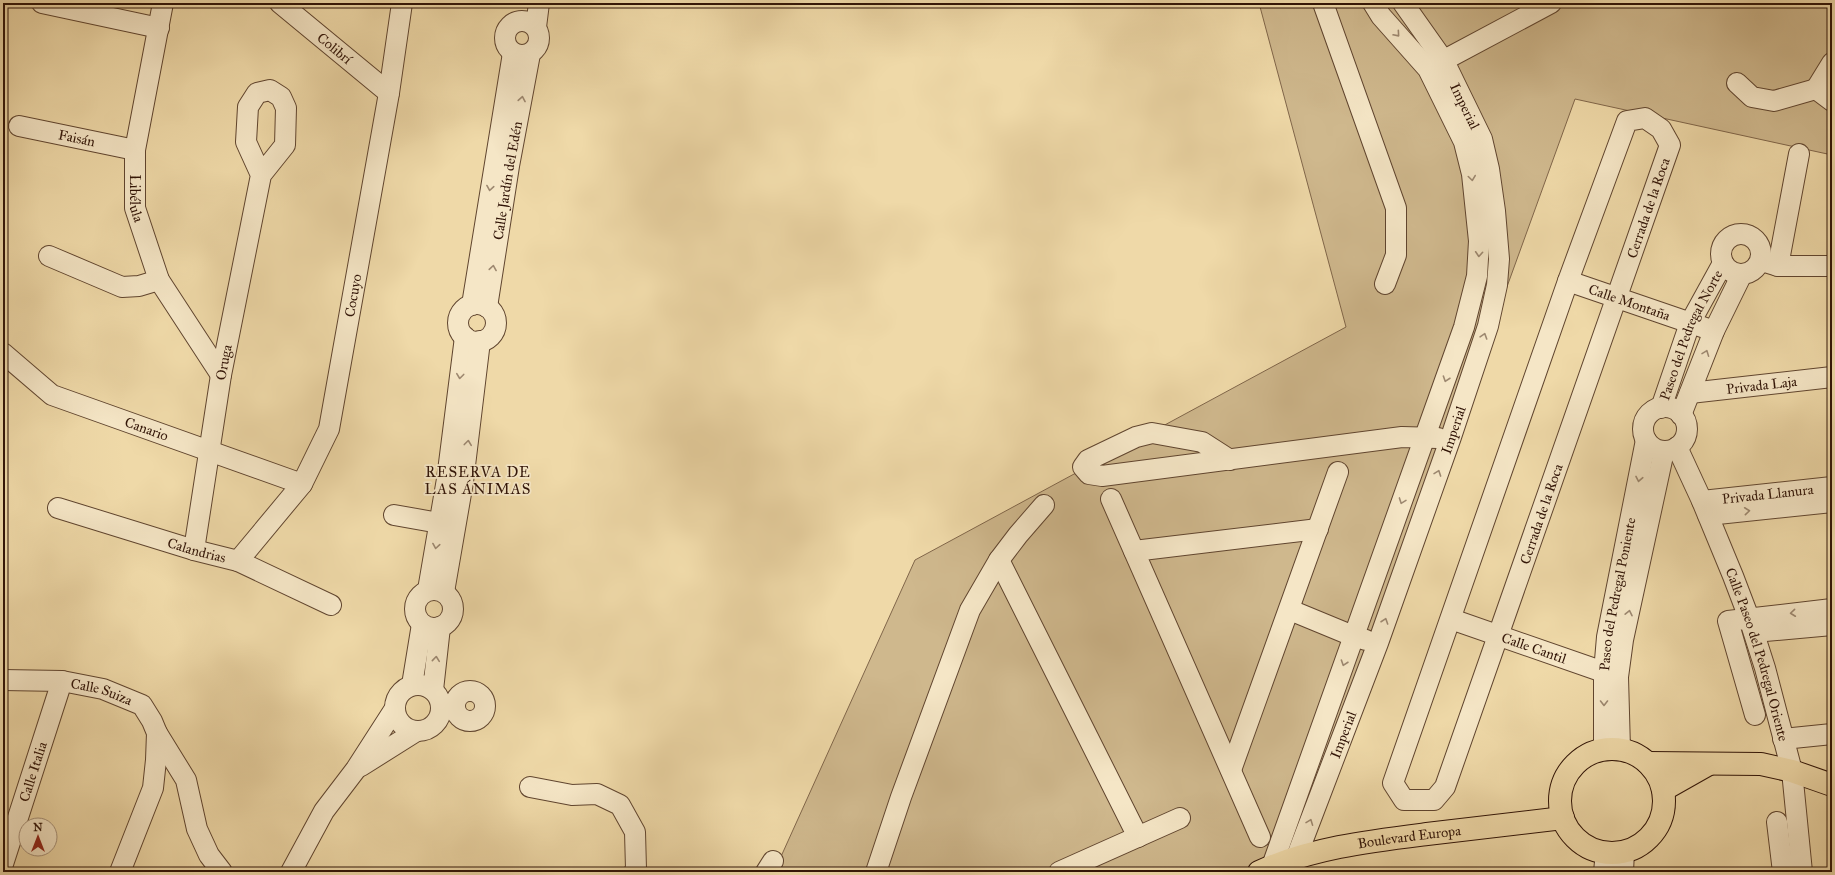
<svg xmlns="http://www.w3.org/2000/svg" width="1835" height="875" font-family="'IM FELL Great Primer',serif">
	<rect width="100%" height="100%" fill="#efd9a8"/>
	<filter id="stains"><feTurbulence type="fractalNoise" baseFrequency=".005" numOctaves="4"/><feColorMatrix values="0 0 0 0 .2 0 0 0 0 .09 0 0 0 0 .02 0 0 0 .5 -.17"/></filter>
	<radialGradient id="worn" r=".72"><stop offset=".6" stop-color="#630" stop-opacity="0"/><stop offset="1" stop-color="#630" stop-opacity=".3"/></radialGradient>
	<!-- green -->
	<path fill="#cfb88d" stroke="#80664a" d="M1259 3H1832V155L1575 99 1295 872H774L915 560 1346 327Z"/>
	<g fill="none" stroke-linecap="round" stroke-linejoin="round">
		<defs>
			<g id="minor">
				<path d="M42 3 159 28"/>
				<path id="s1" d="M163 3 135 150V208L159 280 221 375"/>
				<path id="s2" d="M280 3 389 93"/>
				<path d="M1323 3 1396 208V255L1385 284"/>
				<circle cx="522" cy="38" r="17"/>
				<path d="M536 27 539 3"/>
				<path d="M1433 66 1551 3"/>
				<path d="M1737 83 1752 97 1774 101 1816 89"/>
				<path d="M1816 89 1832 63"/>
				<path d="M1816 89 1832 101"/>
				<path d="M1645 118 1661 129 1670 145 1445 787 1434 800H1404L1393 783 1568 281 1627 121Z"/>
				<path id="s3" d="M19 126 135 150"/>
				<circle cx="1741" cy="254" r="20"/>
				<path d="M49 256 122 287 139 286 159 280"/>
				<path d="M1765 262 1778 266H1828"/>
				<path d="M1778 266 1799 154"/>
				<path id="s4" d="M1568 281 1714 331"/>
				<circle cx="477" cy="323" r="19"/>
				<path d="M472 305 513 53"/>
				<path id="s5" d="M487 307 509 166 530 54"/>
				<path id="s6" d="M3 353 52 395 302 484"/>
				<path id="s7" d="M1690 393 1832 377"/>
				<circle cx="1665" cy="429" r="22"/>
				<path id="s8" d="M1661 408 1690 323 1723 263"/>
				<path d="M1681 415 1714 331 1742 274"/>
				<path id="s9" d="M1677 447 1702 501 1733 576 1749 618 1765 668 1792 771 1802 872"/>
				<path d="M1230 460 1202 442 1152 433 1136 437 1088 460 1083 467 1089 474 1102 476 1402 437 1438 438"/>
				<path d="M1111 499 1260 837"/>
				<path id="s10" d="M1702 501 1832 487"/>
				<path id="s11" d="M58 508 194 550 238 561 331 605"/>
				<path d="M394 515 439 523"/>
				<path d="M1708 515 1832 502"/>
				<path id="s12" d="M194 550 221 375 261 175 285 145 286 108 281 97 270 90 257 93 248 107 246 142 261 175"/>
				<path d="M1134 551 1318 529"/>
				<path d="M999 560 1138 837"/>
				<path id="s13" d="M238 561 302 484 329 429 389 93 402 3"/>
				<circle cx="434" cy="609" r="19"/>
				<path d="M428 590 447 479 465 337"/>
				<path d="M444 592 463 482 480 341"/>
				<path d="M1290 610 1353 636 1366 640"/>
				<path id="s14" d="M1451 619 1615 676"/>
				<path d="M1754 632 1832 625"/>
				<path id="s15" d="M3 680 62 681 103 689 142 705 152 721 157 733 156 760 153 788 120 872"/>
				<circle cx="418" cy="708" r="23"/>
				<path d="M412 685 422 624"/>
				<path d="M433 690 440 627"/>
				<circle cx="470" cy="706" r="15"/>
				<path d="M1755 715 1728 621 1832 609"/>
				<path d="M157 733 186 780 197 829 209 855 222 872"/>
				<path d="M1783 739 1832 734"/>
				<path id="s16" d="M1604 749V672L1607 637 1646 440"/>
				<path d="M1620 749 1618 677 1623 640 1664 451"/>
				<path d="M361 766 415 732"/>
				<path d="M1231 770 1338 472"/>
				<path d="M530 787 572 795 597 794 620 805 635 832 636 869 634 872"/>
				<path d="M1777 822 1783 872"/>
				<path id="s17" d="M1296 858 1378 643 1451 437 1488 326 1497 285 1499 259 1495 211 1489 169 1482 139 1444 61 1403 3"/>
				<path id="s18" d="M3 864 62 681"/>
				<path d="M1272 866 1464 327 1477 276 1479 241 1472 174 1464 142 1428 69 1381 16 1373 3"/>
				<path d="M291 872 324 811 356 769 394 710"/>
				<path d="M766 872 773 861"/>
				<path d="M876 872 901 797 970 610 999 560 1018 535 1044 505"/>
				<path d="M1059 872 1180 818"/>
				<path d="M1604 872 1606 852"/>
				<path d="M1623 872 1624 851"/>
			</g>
			<g id="major">
				<circle cx="1612" cy="801" r="52"/>
				<path d="M1648 763 1761 764 1792 771 1832 785"/>
				<path d="M1663 790 1709 764"/>
				<path id="s19" d="M1259 872C1311 848 1371 841 1427 834 1472 829 1517 823 1563 818"/>
			</g>
		</defs>
		<!-- minor casing -->
		<use href="#minor" stroke="#60452f" stroke-width="22"/>
		<!-- major casing -->
		<use href="#major" stroke="#311407" stroke-width="24"/>
		<!-- minor -->
		<use href="#minor" stroke="#f5e6c6" stroke-width="20"/>
		<!-- major -->
		<use href="#major" stroke="#efd9a8" stroke-width="22"/>
	</g>
	<!-- one-way arrows -->
	<defs><path id="oneway-chevron" d="M-2-3.5L2.5 0L-2 3.5" fill="none" stroke-width="1.6" stroke-linecap="round" stroke-linejoin="round"/></defs>
	<g stroke="#9d8870">
		<use href="#oneway-chevron" transform="translate(1397 34) rotate(49)"/>
		<use href="#oneway-chevron" transform="translate(522 99) rotate(-80)"/>
		<use href="#oneway-chevron" transform="translate(1472 178) rotate(82)"/>
		<use href="#oneway-chevron" transform="translate(490 188) rotate(99)"/>
		<use href="#oneway-chevron" transform="translate(1479 254) rotate(94)"/>
		<use href="#oneway-chevron" transform="translate(493 268) rotate(-81)"/>
		<use href="#oneway-chevron" transform="translate(1484 336) rotate(-72)"/>
		<use href="#oneway-chevron" transform="translate(1706 353) rotate(-69)"/>
		<use href="#oneway-chevron" transform="translate(460 376) rotate(97)"/>
		<use href="#oneway-chevron" transform="translate(1446 379) rotate(109)"/>
		<use href="#oneway-chevron" transform="translate(468 443) rotate(-83)"/>
		<use href="#oneway-chevron" transform="translate(1438 473) rotate(-70)"/>
		<use href="#oneway-chevron" transform="translate(1639 479) rotate(101)"/>
		<use href="#oneway-chevron" transform="translate(1402 501) rotate(110)"/>
		<use href="#oneway-chevron" transform="translate(1747 511) rotate(-6)"/>
		<use href="#oneway-chevron" transform="translate(436 546) rotate(99)"/>
		<use href="#oneway-chevron" transform="translate(1629 613) rotate(-78)"/>
		<use href="#oneway-chevron" transform="translate(1793 613) rotate(174)"/>
		<use href="#oneway-chevron" transform="translate(1385 621) rotate(-71)"/>
		<use href="#oneway-chevron" transform="translate(436 659) rotate(-84)"/>
		<use href="#oneway-chevron" transform="translate(1344 663) rotate(109)"/>
		<use href="#oneway-chevron" transform="translate(1604 703) rotate(90)"/>
		<use href="#oneway-chevron" transform="translate(1310 822) rotate(-69)"/>
	</g>
	<g text-anchor="middle" stroke-width="3.5" stroke-linejoin="round" paint-order="stroke">
		<!-- street labels -->
		<g font-size="14" fill="#311407" stroke="#f5e6c6">
			<text dy="5" stroke="none"><textPath href="#s2" startOffset="71">Colibrí</textPath></text>
			<text transform="translate(1465 106) rotate(64)" y="5">Imperial</text>
			<text dy="5" stroke="none"><textPath href="#s3" startOffset="59">Faisán</textPath></text>
			<text dy="5" stroke="none"><textPath href="#s5" startOffset="128">Calle Jardín del Edén</textPath></text>
			<text dy="5" stroke="none"><textPath href="#s1" startOffset="198">Libélula</textPath></text>
			<text transform="translate(1648 208) rotate(-71)" y="5">Cerrada de la Roca</text>
			<text dy="5" stroke="none"><textPath href="#s13" startOffset="297">Cocuyo</textPath></text>
			<text dy="5" stroke="none"><textPath href="#s4" startOffset="65">Calle Montaña</textPath></text>
			<text dy="5" stroke="none"><textPath href="#s8" startOffset="79">Paseo del Pedregal Norte</textPath></text>
			<text dy="5" stroke="none"><textPath href="#s12" startOffset="190">Oruga</textPath></text>
			<text dy="5" stroke="none"><textPath href="#s7" startOffset="72">Privada Laja</textPath></text>
			<text dy="5" stroke="none"><textPath href="#s6" startOffset="165">Canario</textPath></text>
			<text dy="5" stroke="none"><textPath href="#s17" startOffset="456">Imperial</textPath></text>
			<text dy="5" stroke="none"><textPath href="#s10" startOffset="66">Privada Llanura</textPath></text>
			<text transform="translate(1541 514) rotate(-71)" y="5">Cerrada de la Roca</text>
			<text dy="5" stroke="none"><textPath href="#s11" startOffset="145">Calandrias</textPath></text>
			<text dy="5" stroke="none"><textPath href="#s16" startOffset="156">Paseo del Pedregal Poniente</textPath></text>
			<text dy="5" stroke="none"><textPath href="#s14" startOffset="88">Calle Cantil</textPath></text>
			<text dy="5" stroke="none"><textPath href="#s9" startOffset="223">Calle Paseo del Pedregal Oriente</textPath></text>
			<text dy="5" stroke="none"><textPath href="#s15" startOffset="100">Calle Suiza</textPath></text>
			<text dy="5" stroke="none"><textPath href="#s17" startOffset="132">Imperial</textPath></text>
			<text dy="5" stroke="none"><textPath href="#s18" startOffset="97">Calle Italia</textPath></text>
			<text dy="5" stroke="none"><textPath href="#s19" startOffset="155">Boulevard Europa</textPath></text>
		</g>
		<!-- neighbourhood labels -->
		<g font-size="15" letter-spacing="1" fill="#311407" stroke="#f5e6c6">
			<text x="478" y="477">RESERVA DE<tspan x="478" dy="17">LAS ÁNIMAS</tspan></text>
		</g>
	</g>
	<!-- margin -->
	<rect width="1835" height="875" fill="none" stroke="#efd9a8" stroke-width="16"/>
	<rect x="4" y="4" width="1827" height="867" fill="none" stroke="#311407" stroke-width="2"/>
	<rect x="8" y="8" width="1819" height="859" fill="none" stroke="#311407"/>
	<!-- north arrow -->
	<g transform="translate(38 837)"><circle r="19" fill="#f5e6c6" stroke="#a7927a"/>
	<path d="M0-3L7 15L0 10L-7 15Z" fill="#8f2418"/>
	<text y="-6" font-size="11" font-weight="bold" text-anchor="middle" fill="#311407">N</text>
	</g>
	<rect width="100%" height="100%" filter="url(#stains)"/>
	<rect width="100%" height="100%" fill="url(#worn)"/>
</svg>
